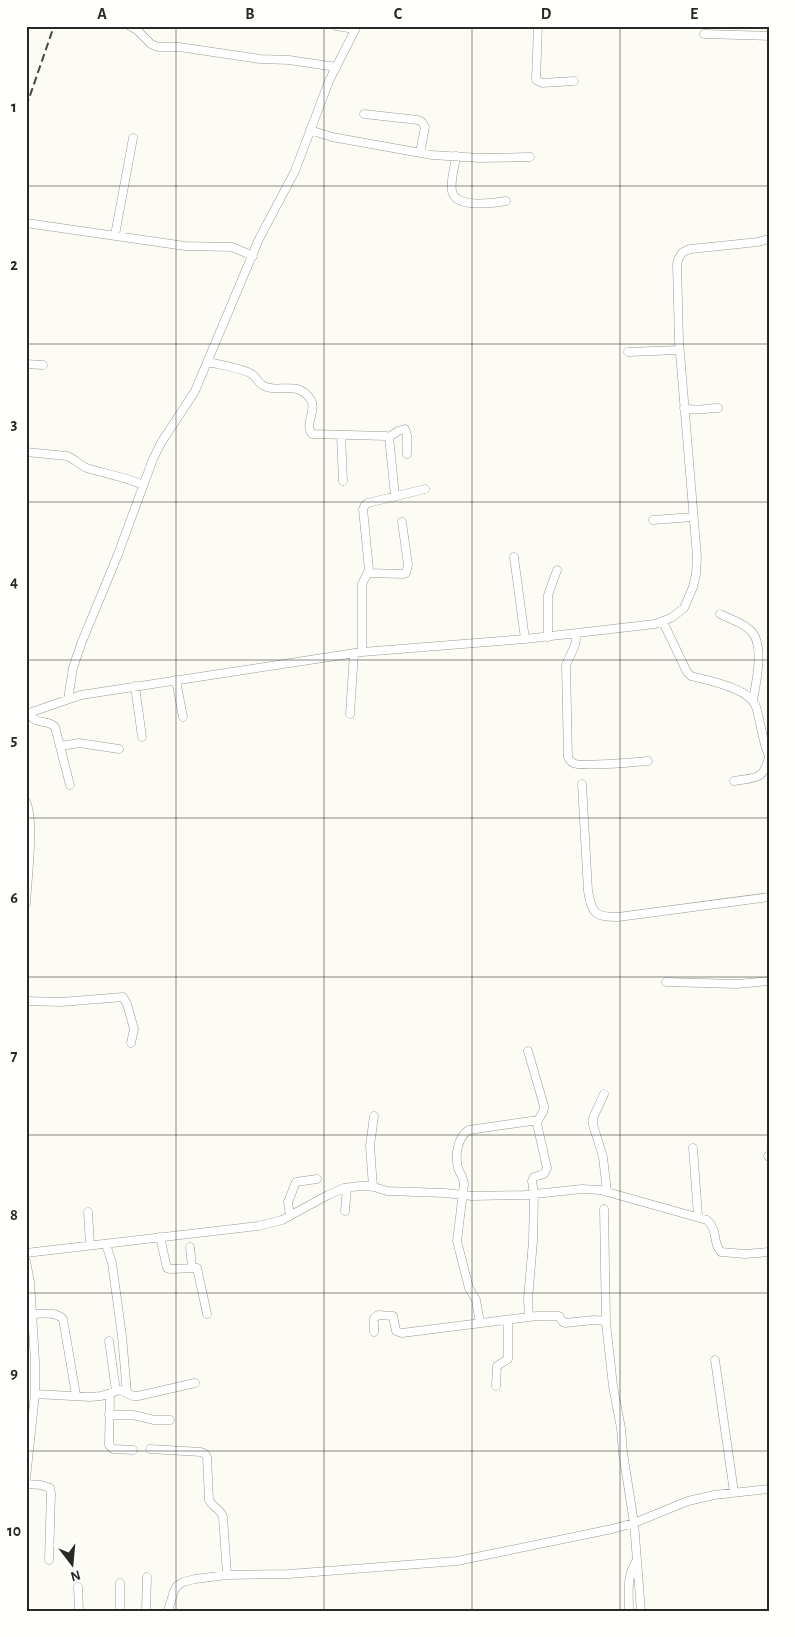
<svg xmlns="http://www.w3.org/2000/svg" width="795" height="1637" font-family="'Alegreya Sans',sans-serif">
	<rect width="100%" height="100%" fill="#fcfcf4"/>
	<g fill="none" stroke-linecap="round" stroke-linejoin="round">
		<defs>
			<path id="street" d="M130 26 137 30 151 44 158 47H179L260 59 289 60 336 67
				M336 26 355 29
				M538 26 536 80 542 83 574 81
				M704 34 769 36
				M364 114 418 120 422 122 425 127 420 153
				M310 130 332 137 432 155 480 158 530 157
				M456 156C455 166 450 181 452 191 455 209 494 203 506 201
				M26 223 185 246 232 247 253 256
				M115 235 133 138
				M628 352 679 350
				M208 362C221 365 237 367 250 373 256 376 258 383 264 386 280 394 297 379 311 400 317 410 304 424 312 434L386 436 389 437 395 496
				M26 364 43 365
				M684 408C696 412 705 408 718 408
				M341 435 343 481
				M389 437 398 431 405 429 407 435V454
				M26 452 67 456C75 459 79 465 87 468 106 474 125 477 143 485
				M653 520 693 517
				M514 557 525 639
				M368 573 403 574 406 573 408 565 402 522
				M720 614C730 619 744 623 751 631 765 645 756 683 753 700
				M663 622 687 672 691 676C709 681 750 688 756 707 761 723 762 740 769 756
				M577 634 575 645 566 665 568 757C569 760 570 761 573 763 579 767 637 762 648 761
				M548 637V595L557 570
				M362 652V584L369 570 363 509 365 505 368 503 425 489
				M176 680 183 717
				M135 686 142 737
				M68 699 73 668 81 644 117 557 153 459 161 443 195 391 259 239 295 171 329 81 357 26
				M28 713C40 728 45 717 55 727L70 785
				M26 714 81 695 362 652 525 639 655 624 671 618 684 608 693 587 696 574 697 557 679 341 677 264C679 255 682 251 691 249L758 242 769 239
				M350 714 354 653
				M61 746 79 743 119 749
				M734 781C756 777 763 781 769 757
				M582 784 588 891C592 914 595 917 618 917L769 897
				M26 802C35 820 27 881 26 904
				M666 982 737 984 769 981
				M26 1001 61 1002 123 997 127 1004 134 1029 131 1043
				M528 1051 544 1106C545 1114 538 1116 537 1124L547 1168 544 1174 534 1177 532 1181 534 1194 533 1241 528 1299 529 1317
				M604 1094 593 1118V1125L603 1157 607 1192
				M693 1148 698 1216
				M768 1156 769 1157
				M373 1187 370 1146 374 1116
				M604 1209 606 1323 613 1386 621 1428 623 1453 634 1523 641 1611
				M345 1211 347 1188
				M88 1212 90 1245
				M290 1216 288 1202 296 1182 317 1179
				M160 1237 167 1268 170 1269 197 1268 207 1314
				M106 1244 112 1263 122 1336 127 1393
				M190 1247 192 1267
				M26 1253 258 1226 282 1220 328 1195 344 1188 360 1186H371L387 1191 445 1193 472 1196 525 1195 582 1189 600 1190 707 1220C719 1231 712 1243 721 1252L745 1254 769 1252
				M26 1261 30 1282 35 1361V1394L26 1478
				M32 1314C42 1314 55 1311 63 1319L76 1395
				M480 1323 476 1300 469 1288 457 1241 464 1184C464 1178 460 1174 458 1168 455 1156 457 1137 469 1130L538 1120
				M374 1332V1318L378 1315 393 1316 396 1331 402 1333 537 1316H559L563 1322 565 1323 594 1320 606 1321
				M109 1341 116 1391
				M715 1360 734 1492
				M496 1386 497 1366 508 1359V1320
				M35 1394 90 1397 101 1396 120 1390 133 1396H138L195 1383
				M110 1394 109 1445 113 1449 133 1450
				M109 1415H133L154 1420H170
				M150 1449 201 1452 205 1454 207 1457 209 1500C212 1507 221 1509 223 1517L227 1575
				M26 1484 41 1485 50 1488 51 1493 49 1560
				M120 1583V1611
				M78 1587 79 1611
				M146 1611 147 1577
				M168 1611 174 1591 177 1586 183 1582 195 1579 227 1575 289 1574 457 1561 612 1529 634 1523 688 1501 714 1495 769 1489
				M629 1611C629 1592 626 1576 637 1560"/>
		</defs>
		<!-- street casing -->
		<use href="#street" stroke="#9a9a92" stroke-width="9"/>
		<!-- street -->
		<use href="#street" stroke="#fff" stroke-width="8"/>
		<!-- rail -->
		<path stroke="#464643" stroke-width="2" stroke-dasharray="8 4" stroke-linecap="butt" d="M26 107 54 26"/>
	</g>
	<!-- grid -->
	<path fill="none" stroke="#282825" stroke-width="1" stroke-opacity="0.55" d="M176 26V1611M324 26V1611M472 26V1611M620 26V1611M26 186H769M26 344H769M26 502H769M26 660H769M26 818H769M26 977H769M26 1135H769M26 1293H769M26 1451H769"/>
	<!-- border -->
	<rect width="795" height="1637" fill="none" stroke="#fffffe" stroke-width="55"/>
	<!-- north arrow -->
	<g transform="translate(72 1564) rotate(164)" stroke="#fffffe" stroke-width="4" paint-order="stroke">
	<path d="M0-4L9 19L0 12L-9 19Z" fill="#282825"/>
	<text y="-8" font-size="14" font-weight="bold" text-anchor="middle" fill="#282825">N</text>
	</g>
	<rect x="28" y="28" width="740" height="1582" fill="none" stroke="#282825" stroke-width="2"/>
	<g font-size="16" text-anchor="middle" font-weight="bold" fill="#282825">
		<text x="102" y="19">A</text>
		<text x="250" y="19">B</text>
		<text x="398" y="19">C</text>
		<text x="546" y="19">D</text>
		<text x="694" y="19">E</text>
		<text x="14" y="112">1</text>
		<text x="14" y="270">2</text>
		<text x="14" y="429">3</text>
		<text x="14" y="587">4</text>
		<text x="14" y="745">5</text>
		<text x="14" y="903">6</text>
		<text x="14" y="1061">7</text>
		<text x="14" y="1220">8</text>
		<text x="14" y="1378">9</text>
		<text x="14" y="1536">10</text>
	</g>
</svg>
